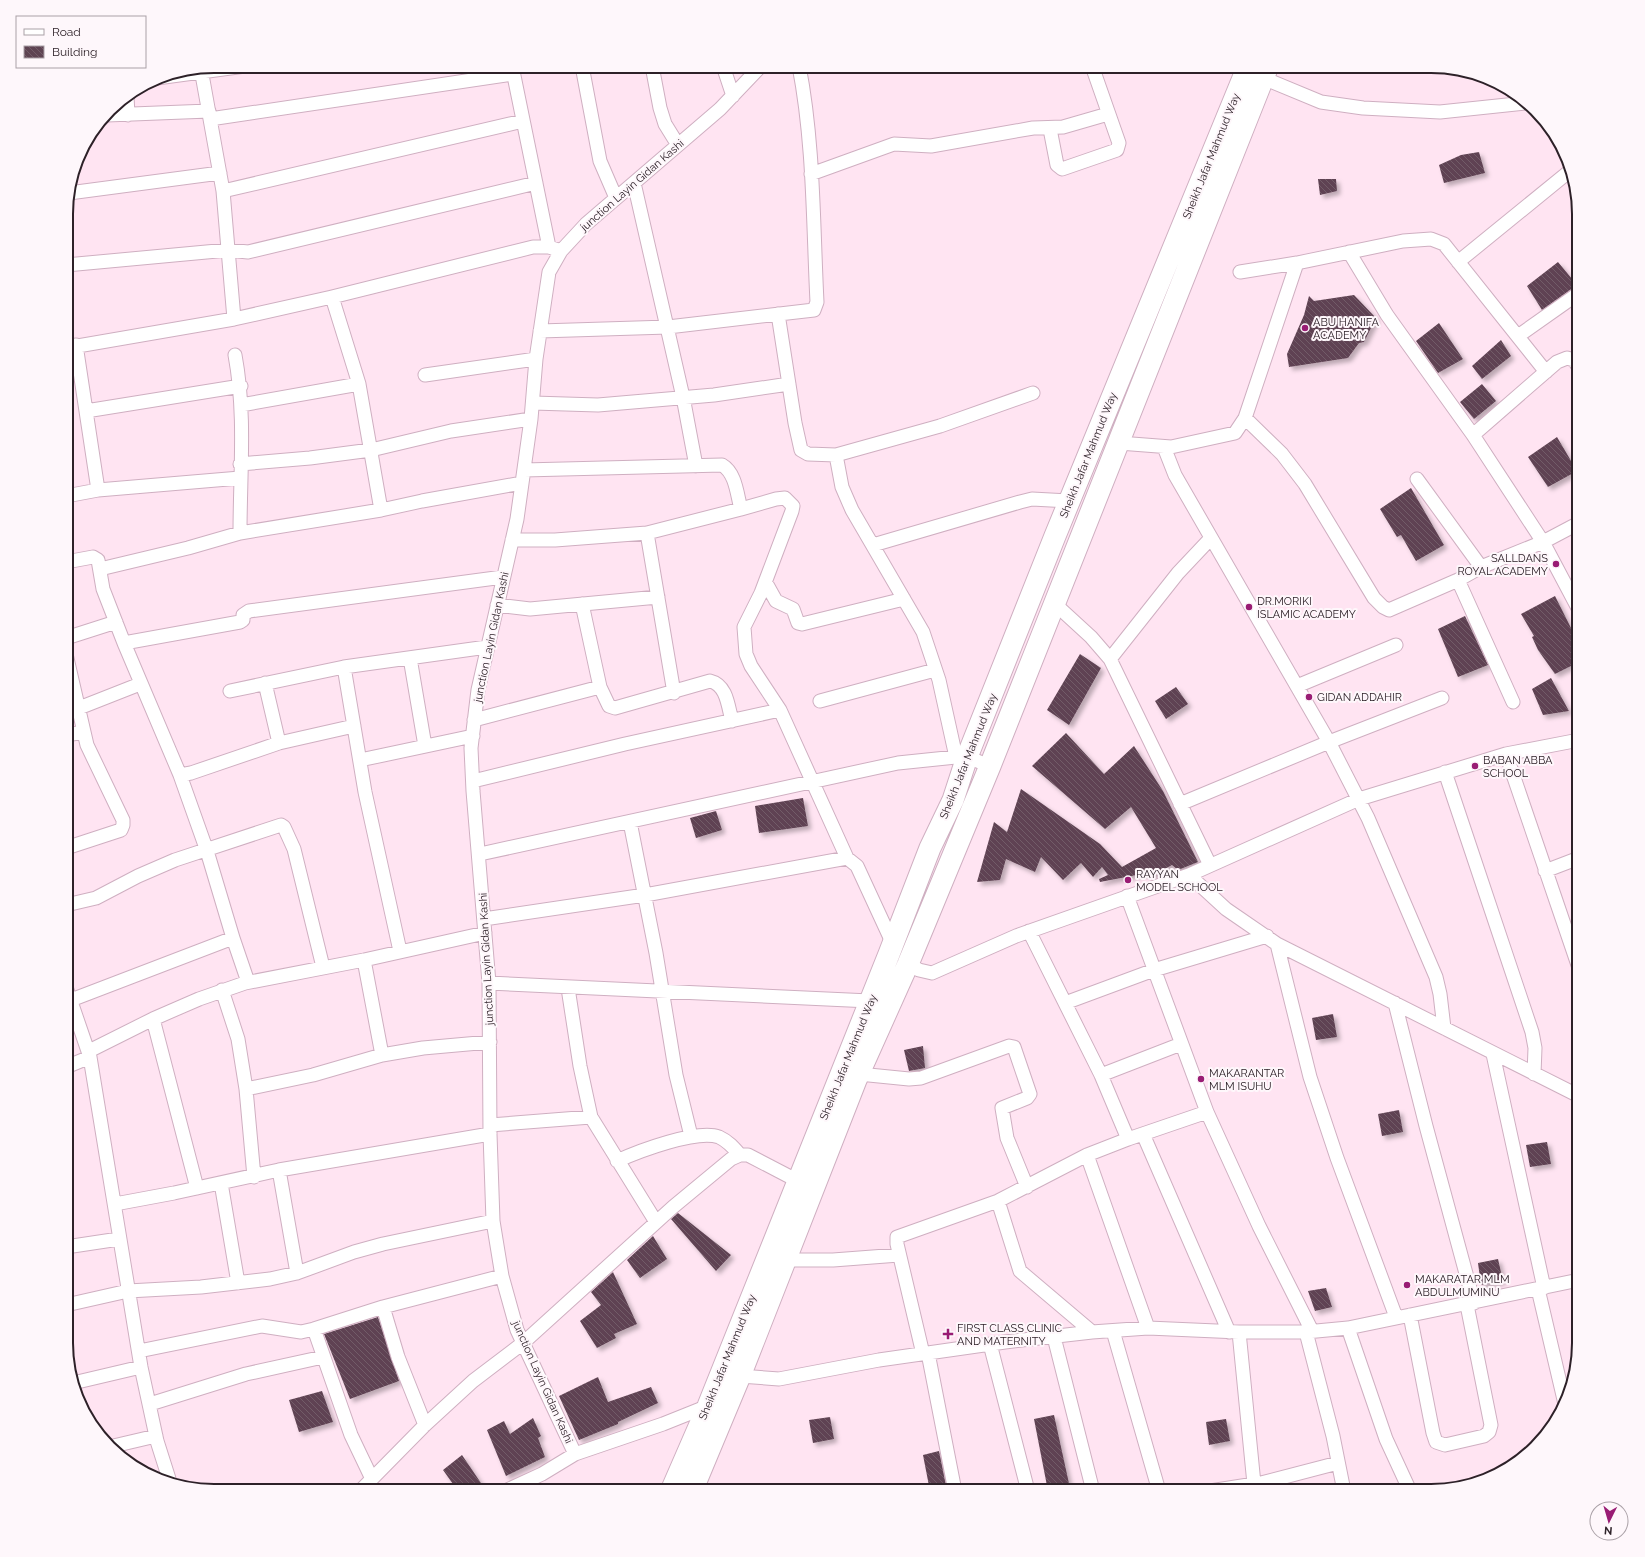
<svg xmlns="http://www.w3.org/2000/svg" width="1645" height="1557" font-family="Raleway,sans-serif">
	<defs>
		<pattern id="building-back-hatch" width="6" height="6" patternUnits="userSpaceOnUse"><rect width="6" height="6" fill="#5e4352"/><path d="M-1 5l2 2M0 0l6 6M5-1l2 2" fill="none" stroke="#725b68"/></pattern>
		<filter id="shadow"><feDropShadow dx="3.5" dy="3.5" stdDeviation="2" flood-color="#0004"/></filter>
	</defs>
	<rect width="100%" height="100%" fill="#ffe4f2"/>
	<!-- building -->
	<path fill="url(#building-back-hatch)" filter="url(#shadow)" d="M1479 152 1485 173 1444 183 1439 165 1461 155Z
		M1318 179H1336L1337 191 1320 195Z
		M1558 262 1577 285 1542 310 1527 286Z
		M1354 295 1376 318 1364 342 1359 343 1348 358 1289 367 1287 354 1304 315 1309 296 1314 301Z
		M1439 323 1463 359 1438 373 1416 341Z
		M1501 340 1511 356 1482 379 1472 366Z
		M1482 384 1496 401 1474 419 1460 402Z
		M1557 437 1577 471 1548 487 1528 457Z
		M1411 488 1444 545 1416 561 1401 535 1397 537 1380 509Z
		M1555 596 1571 628 1579 650V662L1555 674 1538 650 1532 637 1534 636 1521 614Z
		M1465 616 1488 665 1458 677 1438 629Z
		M1080 654 1101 668 1069 725 1047 710Z
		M1551 678 1569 711 1543 715 1532 689Z
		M1176 687 1188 704 1166 719 1155 701Z
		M1066 733 1104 774 1134 746 1163 791 1198 862 1178 870 1172 865 1150 877 1147 873 1100 882 1099 879 1108 875 1102 867 1093 877 1081 863 1063 880 1041 857 1035 872 1006 859 1000 880 977 882 994 822 1007 832 1021 789 1100 844 1122 867 1156 848 1131 807 1105 829 1032 766Z
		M803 798 808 826 759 833 755 806Z
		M716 811 722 830 696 838 690 818Z
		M1333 1014 1337 1037 1316 1040 1312 1018Z
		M923 1046 925 1068 909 1071 904 1050Z
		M1399 1110 1403 1132 1382 1136 1378 1114Z
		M1547 1142 1551 1164 1530 1167 1526 1145Z
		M678 1213 731 1255 716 1271 671 1219Z
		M653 1236 667 1259 640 1278 627 1260Z
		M1498 1259 1503 1281 1481 1285 1478 1263Z
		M613 1272 637 1324 614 1334 616 1338 597 1348 580 1321 601 1305 591 1292Z
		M1326 1288 1332 1307 1315 1311 1308 1291Z
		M378 1317 399 1381 350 1399 324 1334Z
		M598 1377 608 1402 651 1387 658 1403 618 1422V1424L579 1440 559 1396Z
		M322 1391 333 1422 299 1432 289 1400Z
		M1054 1415 1070 1488 1048 1491 1034 1419Z
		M830 1417 834 1439 813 1443 809 1420Z
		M533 1418 541 1436 538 1438 545 1457 506 1476 487 1430 504 1421 510 1434Z
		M1226 1419 1230 1441 1209 1445 1206 1422Z
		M939 1451 947 1491H930L923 1455Z
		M462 1455 483 1486 474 1491H458L443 1470Z"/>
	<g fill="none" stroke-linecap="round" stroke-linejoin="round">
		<defs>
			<path id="minor" d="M512 66 549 247
				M582 66 600 161 616 198
				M652 66 660 108 665 124 678 145
				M723 66 733 96
				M201 69 223 191 234 319
				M157 78 245 66
				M1263 78 1321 102 1363 108 1440 112 1526 103
				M127 96 128 115
				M107 115 209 111
				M210 119 513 74
				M1050 129 1057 165 1062 169 1117 150 1119 143 1092 66
				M811 174 894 144 931 146 1033 128 1063 127 1108 114
				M634 183 683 397 696 466
				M223 191 523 121
				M69 193 220 173
				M1349 252 1387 315 1473 435 1543 542 1579 610
				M1458 262 1571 170
				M66 265 228 250 248 252 536 183
				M1240 272 1297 263 1403 241 1431 239 1444 244 1546 372
				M332 297 359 384 381 510
				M778 314 795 423 801 450 808 454 836 455 940 426 1033 393
				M540 331 668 327 814 310 817 302C813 224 814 143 799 66
				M1518 336 1579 293
				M76 345 98 490
				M66 348 234 319 332 297 533 247H549L561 251
				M235 355C246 414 240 473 240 533
				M425 375 536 359
				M533 403 598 405 714 395 789 384
				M241 405 359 384
				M86 411 241 386
				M1245 418 1282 454 1305 484 1374 598 1383 607 1389 610 1458 580 1481 567 1543 542 1579 523
				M1473 435 1557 362 1567 358 1574 360 1579 368
				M1119 443 1171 447 1235 433 1245 418 1297 263
				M1164 447 1175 475 1329 742 1368 818 1436 977 1440 994 1444 1028
				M836 455 842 487 852 510 923 632 939 680 956 757
				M240 464 310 458 371 450 451 431 531 419
				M524 470 722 465C736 473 737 495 741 509
				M1417 479 1481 567
				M66 496 98 490 240 478
				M647 533 674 693
				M512 540H555L647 533 741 509 776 499 785 498 793 506 792 511 761 593 744 627 746 654 751 666 780 710 847 858
				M873 545 1020 502 1032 499 1069 501
				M66 562 93 557 98 560 103 589 124 643 180 775 191 773 279 743 354 726
				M100 569 188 548 240 533 381 510 422 501 522 483
				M1458 580 1513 702
				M766 583 776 601 793 609 798 623 802 624 904 599
				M582 604 600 687 609 706 615 708 710 681C727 685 728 706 732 721
				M1055 604 1091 637 1110 659 1210 865
				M497 605 530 609 658 597
				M66 638 116 622
				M124 643 240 622 243 620V615L249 611 503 577
				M410 658 425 746
				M1110 659 1178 573 1211 538
				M344 667 365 792 400 951
				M265 683 279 743
				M1297 686 1396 645
				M230 691 344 667 487 647
				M820 701 935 670
				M79 708 140 684
				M474 720 600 687
				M66 735 84 732
				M1506 754 1579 968
				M360 760 473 736
				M1445 772 1532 1032 1535 1048 1534 1074
				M180 775 207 851 233 938
				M473 781 625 744 780 710
				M1180 804 1329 742 1442 698
				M630 822 656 953 676 1075 691 1136
				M66 848 121 830 123 825V820L87 745 66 654
				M480 854 898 763 956 757H967L990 766
				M1545 871 1579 858
				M1189 875 1359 799 1506 754 1579 740
				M1127 896 1207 1112 1259 1226 1312 1331
				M66 905 96 898 138 876 175 860 281 825 284 827 294 849 323 967
				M484 919 645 895 847 858 857 866 893 944
				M1029 931 1101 1075 1128 1139
				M1277 944 1310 1077 1337 1158 1396 1317
				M364 960 382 1055
				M908 964 919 970 932 973 1016 936 1189 875 1226 909 1277 944 1579 1096
				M489 983 870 1001
				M66 987 90 1057 141 1367 157 1441 170 1482
				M568 988 580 1066 591 1117 656 1222
				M222 990 238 1039 246 1089 254 1177
				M71 1000 233 938 248 982
				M1065 1003 1154 970 1267 936
				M1395 1003 1426 1126 1474 1303
				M153 1019 197 1188
				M89 1051 153 1019 199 999 245 983 364 960 485 933
				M1493 1054 1544 1288
				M66 1067 90 1057
				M859 1074 909 1079 921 1078 1009 1046 1014 1047 1030 1094 1027 1098 1002 1108 1007 1138 1027 1187
				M1101 1075 1181 1044
				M246 1089 313 1075 382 1055 423 1048 490 1042
				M490 1125 591 1117
				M1143 1134 1229 1332
				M1087 1155 1148 1328
				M617 1161C639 1151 697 1129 719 1137 728 1141 734 1148 740 1155
				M279 1170 297 1273
				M221 1183 238 1283
				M998 1201 1020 1271 1092 1332
				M115 1204 174 1193 279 1170 490 1134
				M66 1247 119 1239
				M785 1260H833L899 1255
				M1538 1289 1565 1404
				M66 1305 128 1291 201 1287 270 1279 297 1273 354 1252 383 1244 493 1221
				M383 1307 398 1357 425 1425
				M1410 1315 1433 1433 1436 1442 1445 1445 1484 1436 1489 1432 1491 1425 1467 1305
				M1348 1328 1386 1439 1410 1491
				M314 1329 351 1435 372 1479
				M1113 1331 1159 1491
				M1239 1332 1254 1484
				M1306 1332 1333 1436 1344 1491
				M1054 1337 1093 1491
				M990 1344 1028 1491
				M139 1351 262 1326 301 1332 314 1329 383 1307 502 1276
				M928 1353 955 1491
				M923 1354 897 1244V1237L998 1201 1087 1155 1128 1139 1207 1112
				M740 1376 779 1379 879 1360 1005 1342 1092 1332 1148 1328 1239 1332H1306L1348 1328 1579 1280
				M73 1383 141 1367
				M150 1404 246 1374 323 1357
				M109 1447 156 1436
				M575 1454 517 1330 502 1276 493 1221 490 1134 489 983 473 791 471 748 478 690 517 519 531 419 536 359 549 272 561 251 586 224 720 109 761 66
				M360 1491 425 1425 473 1381 523 1343 673 1207 731 1159 740 1155H748L798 1181
				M505 1491 542 1474 575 1454 663 1424 708 1406
				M1210 1491 1261 1483 1338 1463"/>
			<path id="primary" d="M671 1491 708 1406 889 954 930 848 953 800 967 757 1055 536 1248 66
				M692 1491 740 1376 856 1080 908 964 990 766 1268 66"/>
		</defs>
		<!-- minor casing -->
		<use href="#minor" stroke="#cfafc1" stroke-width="15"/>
		<!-- primary casing -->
		<use href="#primary" stroke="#cfafc1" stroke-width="23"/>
		<!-- minor -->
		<use href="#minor" stroke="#fff" stroke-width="13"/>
		<!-- primary -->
		<use href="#primary" stroke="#fff" stroke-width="21"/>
	</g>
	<!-- markers -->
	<g fill="#991c74" stroke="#fef7fb" stroke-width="1.5">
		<circle cx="1305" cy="328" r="4"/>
		<circle cx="1556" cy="564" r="4"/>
		<circle cx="1249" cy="607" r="4"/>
		<circle cx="1309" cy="697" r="4"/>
		<circle cx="1475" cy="766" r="4"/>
		<circle cx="1128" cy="880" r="4"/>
		<circle cx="1201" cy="1079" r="4"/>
		<circle cx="1407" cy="1285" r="4"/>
		<path d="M946 1328h4v4h4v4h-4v4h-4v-4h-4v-4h4z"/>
	</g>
	<g text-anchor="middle" stroke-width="4" stroke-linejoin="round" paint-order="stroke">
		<!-- street labels -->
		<g font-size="11" fill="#2d2128" stroke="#fef7fb">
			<text transform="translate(1211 156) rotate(-68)" y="4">Sheikh Jafar Mahmud Way</text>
			<text transform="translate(632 185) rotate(-41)" y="4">junction Layin Gidan Kashi</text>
			<text transform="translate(1088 455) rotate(-68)" y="4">Sheikh Jafar Mahmud Way</text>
			<text transform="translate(491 637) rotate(-78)" y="4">junction Layin Gidan Kashi</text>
			<text transform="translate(968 756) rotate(-68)" y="4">Sheikh Jafar Mahmud Way</text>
			<text transform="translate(486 959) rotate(-93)" y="4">junction Layin Gidan Kashi</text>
			<text transform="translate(848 1057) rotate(-68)" y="4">Sheikh Jafar Mahmud Way</text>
			<text transform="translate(727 1357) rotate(-68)" y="4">Sheikh Jafar Mahmud Way</text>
			<text transform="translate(543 1382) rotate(66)" y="4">junction Layin Gidan Kashi</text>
		</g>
		<!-- poi labels -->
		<g font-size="11" fill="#2d2128" stroke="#fef7fb" text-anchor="start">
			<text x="1313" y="326">ABU HANIFA<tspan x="1313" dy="13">ACADEMY</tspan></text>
			<text x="1548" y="562" text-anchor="end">SALLDANS<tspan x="1548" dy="13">ROYAL ACADEMY</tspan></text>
			<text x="1257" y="605">DR.MORIKI<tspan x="1257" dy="13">ISLAMIC ACADEMY</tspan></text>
			<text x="1317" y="701">GIDAN ADDAHIR</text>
			<text x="1483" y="764">BABAN ABBA<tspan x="1483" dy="13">SCHOOL</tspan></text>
			<text x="1136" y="878">RAYYAN<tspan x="1136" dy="13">MODEL SCHOOL</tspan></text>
			<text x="1209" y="1077">MAKARANTAR<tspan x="1209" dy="13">MLM ISUHU</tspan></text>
			<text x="1415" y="1283">MAKARATAR MLM<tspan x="1415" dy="13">ABDULMUMINU</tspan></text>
			<text x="957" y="1332">FIRST CLASS CLINIC<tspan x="957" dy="13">AND MATERNITY</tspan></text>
		</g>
	</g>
	<!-- crop -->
	<path d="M0 0H1645V1557H0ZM214 73H1431A141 141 0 0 1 1572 214V1343A141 141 0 0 1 1431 1484H214A141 141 0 0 1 73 1343V214A141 141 0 0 1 214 73Z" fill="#fef7fb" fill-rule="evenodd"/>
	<path fill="none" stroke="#2d2128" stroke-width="2" d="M214 73H1431A141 141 0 0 1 1572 214V1343A141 141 0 0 1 1431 1484H214A141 141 0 0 1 73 1343V214A141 141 0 0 1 214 73Z"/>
	<!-- legend -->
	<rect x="16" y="16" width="130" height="52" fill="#fef7fb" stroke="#aaa1a7"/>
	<rect x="24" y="29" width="20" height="6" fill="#ffffff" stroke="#aaa1a7"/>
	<text x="52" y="36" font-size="12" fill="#2d2128">Road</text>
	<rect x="24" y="46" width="20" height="12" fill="url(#building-back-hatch)" stroke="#aaa1a7"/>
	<text x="52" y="56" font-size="12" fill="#2d2128">Building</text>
	<!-- north arrow -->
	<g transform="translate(1609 1521) rotate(185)"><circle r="19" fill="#fef7fb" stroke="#aaa1a7"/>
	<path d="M0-3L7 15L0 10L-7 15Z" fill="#991c74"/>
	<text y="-6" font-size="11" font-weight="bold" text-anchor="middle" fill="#2d2128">N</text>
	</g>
</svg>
